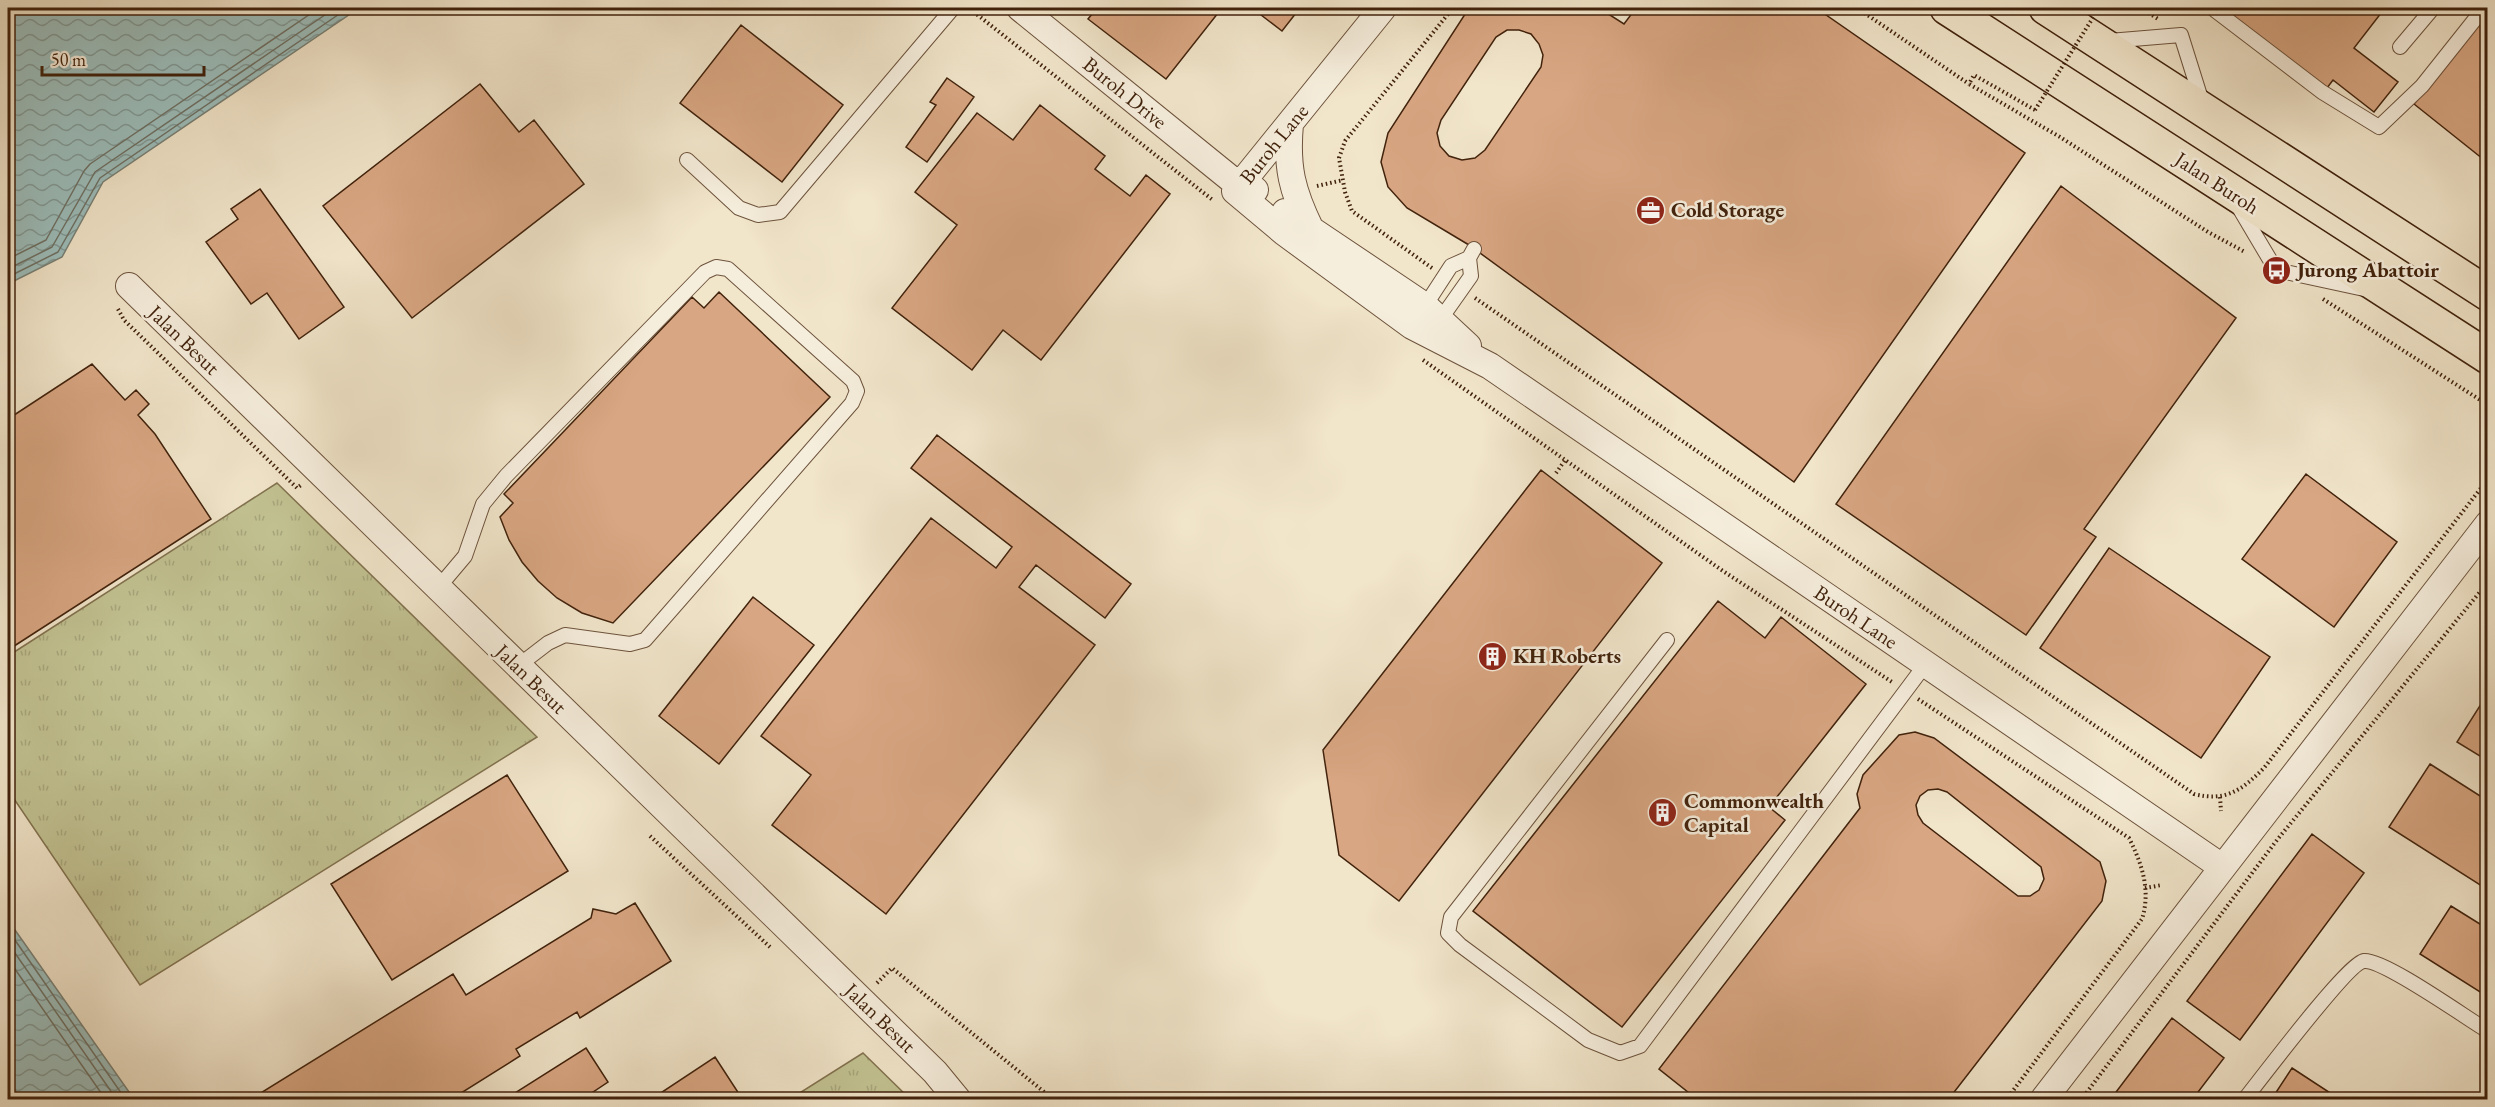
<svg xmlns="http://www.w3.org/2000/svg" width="2495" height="1107" font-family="'EB Garamond',serif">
	<defs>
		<pattern id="grass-tufts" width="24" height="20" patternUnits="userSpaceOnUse" patternTransform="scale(1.5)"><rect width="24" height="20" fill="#c2c292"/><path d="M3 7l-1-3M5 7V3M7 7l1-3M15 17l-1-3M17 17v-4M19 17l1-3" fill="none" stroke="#a8a67d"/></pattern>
		<pattern id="forest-firs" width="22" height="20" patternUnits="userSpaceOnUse" patternTransform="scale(1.5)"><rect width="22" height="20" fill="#c2c292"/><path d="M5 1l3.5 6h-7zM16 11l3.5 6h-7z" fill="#a8a67d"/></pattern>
		<pattern id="water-waves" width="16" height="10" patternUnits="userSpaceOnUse" patternTransform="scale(1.5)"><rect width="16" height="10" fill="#9cbebc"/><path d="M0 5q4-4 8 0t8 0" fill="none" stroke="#819a97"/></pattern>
	</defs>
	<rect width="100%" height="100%" fill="#f1e5ca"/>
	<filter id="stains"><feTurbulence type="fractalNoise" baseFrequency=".00333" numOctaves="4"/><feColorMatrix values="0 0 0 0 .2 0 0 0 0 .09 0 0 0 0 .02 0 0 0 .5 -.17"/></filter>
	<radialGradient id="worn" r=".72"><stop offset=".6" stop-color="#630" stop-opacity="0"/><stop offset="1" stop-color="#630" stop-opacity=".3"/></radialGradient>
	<!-- grass -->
	<path fill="url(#grass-tufts)" stroke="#82724f" stroke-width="1.5" d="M277 483 537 737 140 985 8 790V656Z
		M863 1053 910 1099H790Z"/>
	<!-- forest -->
	<path fill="url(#forest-firs)" stroke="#82724f" stroke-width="1.5" d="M8 1079 21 1099H8Z"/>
	<!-- water -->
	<path fill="url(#water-waves)" stroke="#788076" stroke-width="1.5" d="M8 8H359L103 182 62 257 8 284Z
		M8 920 134 1099H21L8 1079Z"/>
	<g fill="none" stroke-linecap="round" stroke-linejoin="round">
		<!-- shore -->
		<path stroke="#6e7064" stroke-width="1.5" d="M8 259 46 240 84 171 90 164 319 8
			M8 269 52 247 95 172 335 8
			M8 277 58 252 100 178 348 8
			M8 930 126 1100
			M8 943 117 1100
			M8 959 106 1100"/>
	</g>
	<!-- building -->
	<path fill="#d8a682" stroke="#41220c" stroke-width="1.5" fill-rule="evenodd" d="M1097 8H1222L1166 79 1088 19Z
		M1252 8H1300L1282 31Z
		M1469 8H1599L1624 24 1636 8H1816L2025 153 1794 482 1469 245 1407 208 1388 187 1381 162 1388 133ZM1507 30H1519L1531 34 1539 44 1543 55 1541 67 1485 150 1475 158 1462 160 1449 156 1440 146 1437 133 1441 120 1496 37Z
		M2222 8H2385L2354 48 2398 82 2374 112 2333 80 2327 88Z
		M2488 12V163L2414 104Z
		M741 25 843 105 782 182 680 103Z
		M947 78 974 97 927 162 906 147 936 105 930 102Z
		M480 84 519 132 534 120 584 184 412 318 323 206Z
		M1040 105 1105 156 1095 169 1130 196 1146 175 1170 194 1041 360 1003 330 972 370 892 308 957 225 915 192 977 113 1013 140Z
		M2061 186 2236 318 2084 529 2096 537 2026 635 1836 504Z
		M260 189 344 307 299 339 267 293 251 304 206 242 238 219 231 209Z
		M719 292 830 397 613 623 582 613 557 598 538 581 522 562 509 540 500 517 513 503 504 494 692 297 704 308Z
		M92 364 125 400 136 390 149 404 138 415 155 434 211 519 8 650V419Z
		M937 435 1131 584 1105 618 1036 565 1019 587 1095 645 886 914 772 825 811 775 761 736 931 518 996 568 1012 547 911 468Z
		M1541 470 1662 563 1399 901 1339 855 1323 750Z
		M2306 474 2397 542 2334 627 2242 559Z
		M2109 548 2270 657 2201 758 2040 648Z
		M753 597 814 645 719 764 659 716Z
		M1718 601 1765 638 1781 617 1866 684 1769 807 1785 820 1622 1027 1473 911Z
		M2488 693V761L2457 742Z
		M1915 732 1934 738 2100 862 2106 881 2102 901 1948 1100H1698L1659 1069 1860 808 1857 794 1863 775 1899 735ZM1938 789 1947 792 2041 867 2044 879 2039 890 2030 896H2018L1923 823 1918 815 1916 805 1920 796 1928 790Z
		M2430 764 2488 801V890L2389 827Z
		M507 775 568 871 392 980 331 884Z
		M2312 834 2364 873 2240 1040 2187 1001Z
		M635 903 671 961 580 1018 577 1012 516 1049 520 1056 450 1100H256L259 1094 453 974 466 995 591 918 593 909 616 914Z
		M2451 906 2488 929V997L2420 954Z
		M2172 1018 2224 1058 2192 1100H2110Z
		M586 1048 608 1082 581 1100H504Z
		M715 1057 743 1100H650Z
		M2292 1068 2341 1100H2271Z"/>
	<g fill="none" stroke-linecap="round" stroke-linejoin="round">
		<defs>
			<path id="lane" d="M2212 8 2322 92 2379 127 2422 86 2484 8
				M2109 41 2181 35 2202 102
				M2400 47 2433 8
				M687 160 739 208 758 215 780 212 953 8
				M2238 206 2276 270 2364 289
				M1425 306 1451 266 1469 258 1474 249
				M1440 320 1471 276 1469 258
				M438 588 465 556 483 504 506 476 705 272 716 267 728 269 853 381 857 391 852 403 645 640 630 644 565 635 548 643 518 666
				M1667 640 1451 917 1448 933 1460 945 1588 1040 1620 1053 1640 1046 1925 665
				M2244 1100C2260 1080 2348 963 2364 961 2384 959 2466 1018 2488 1031"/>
			<path id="street" d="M1020 8 1231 179 1243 181 1255 190
				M1290 124C1286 167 1292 191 1311 230
				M1235 191 1285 233 1412 326 1490 366 2222 867
				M1235 191 1383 8
				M1285 212 1425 306 1468 346
				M129 286 935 1072 958 1100
				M2043 1100 2488 524"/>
			<path id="highway" d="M1947 8 2488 357
				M2046 8 2488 294"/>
		</defs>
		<!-- lane casing -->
		<use href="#lane" stroke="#6d533c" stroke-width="16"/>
		<!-- street casing -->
		<use href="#street" stroke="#6d533c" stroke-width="28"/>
		<!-- highway casing -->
		<use href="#highway" stroke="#41220c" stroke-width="36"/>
		<!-- path -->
		<path stroke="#41220c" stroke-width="4" stroke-dasharray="1.5 3" stroke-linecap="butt" d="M1857 8 1969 84
			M2141 8 2158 19
			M970 9 1214 201
			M2035 110 1974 75 1969 84 2060 137 2208 232 2245 252
			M1317 186 1343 180
			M1432 268 1352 211 1345 192 1339 158 1345 141 1453 8
			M1475 298 2194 794C2226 802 2242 790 2264 768L2488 479
			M2323 299 2488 405
			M118 309 124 320 297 488 301 485
			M1423 360 1723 571 1892 682
			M1556 473 1565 460
			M1918 699 2129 838C2142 864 2151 890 2142 919L2006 1100
			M2220 797 2221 811
			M650 836 770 947
			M2145 888 2162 885
			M877 983 892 968 1054 1100
			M2081 1100 2277 840 2488 582"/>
		<!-- lane -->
		<use href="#lane" stroke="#f6eedd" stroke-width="14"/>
		<!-- street -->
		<use href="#street" stroke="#f6eedd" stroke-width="26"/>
		<!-- highway -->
		<use href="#highway" stroke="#f1e5ca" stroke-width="33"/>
		<!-- path-bridge -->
		<path stroke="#41220c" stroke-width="4" stroke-dasharray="1.5 3" stroke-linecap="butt" d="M2035 110 2094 16"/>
	</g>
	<!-- icons -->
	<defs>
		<symbol id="office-disc" viewBox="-11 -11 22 22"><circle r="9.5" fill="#8f2418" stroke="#f6eedd"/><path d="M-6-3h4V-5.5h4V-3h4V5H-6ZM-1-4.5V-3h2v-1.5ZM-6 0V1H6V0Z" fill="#fff"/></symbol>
		<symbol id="bus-disc" viewBox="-11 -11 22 22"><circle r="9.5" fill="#8f2418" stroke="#f6eedd"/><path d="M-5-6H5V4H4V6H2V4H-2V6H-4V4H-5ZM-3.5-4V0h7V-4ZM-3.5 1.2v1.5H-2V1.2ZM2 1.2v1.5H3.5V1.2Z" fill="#fff"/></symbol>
		<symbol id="building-disc" viewBox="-11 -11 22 22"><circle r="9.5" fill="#8f2418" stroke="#f6eedd"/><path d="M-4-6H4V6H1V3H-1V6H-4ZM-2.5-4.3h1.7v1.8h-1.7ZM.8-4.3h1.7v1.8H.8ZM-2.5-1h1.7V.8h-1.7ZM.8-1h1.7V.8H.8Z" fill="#fff"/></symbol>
	</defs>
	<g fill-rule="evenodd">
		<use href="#office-disc" x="1634" y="194" width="33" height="33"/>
		<use href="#bus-disc" x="2260" y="254" width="33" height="33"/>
		<use href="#building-disc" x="1476" y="640" width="33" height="33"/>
		<use href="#building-disc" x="1646" y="796" width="33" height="33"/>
	</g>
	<g text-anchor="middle" stroke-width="5" stroke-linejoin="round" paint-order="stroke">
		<!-- street labels -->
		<g font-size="21" fill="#41220c" stroke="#f6eedd">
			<text transform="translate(1125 93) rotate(39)" y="7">Buroh Drive</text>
			<text transform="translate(1274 144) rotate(-51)" y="7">Buroh Lane</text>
			<text transform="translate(2217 183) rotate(33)" y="7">Jalan Buroh</text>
			<text transform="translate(184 340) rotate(44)" y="7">Jalan Besut</text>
			<text transform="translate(1856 617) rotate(34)" y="7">Buroh Lane</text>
			<text transform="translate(531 679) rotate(44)" y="7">Jalan Besut</text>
			<text transform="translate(880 1018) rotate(44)" y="7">Jalan Besut</text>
		</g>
		<!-- poi labels -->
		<g font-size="21" font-weight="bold" fill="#41220c" stroke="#f6eedd" text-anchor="start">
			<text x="1671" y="217">Cold Storage</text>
			<text x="2297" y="277">Jurong Abattoir</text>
			<text x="1513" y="663">KH Roberts</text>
			<text x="1684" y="808">Commonwealth<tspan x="1684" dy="24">Capital</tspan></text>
		</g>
	</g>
	<!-- margin -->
	<rect width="2495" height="1107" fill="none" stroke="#f1e5ca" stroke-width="30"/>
	<rect x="9" y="9" width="2477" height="1089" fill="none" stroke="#41220c" stroke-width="3"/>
	<rect x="15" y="15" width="2465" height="1077" fill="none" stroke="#41220c" stroke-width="1.5"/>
	<!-- scale -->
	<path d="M42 66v9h162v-9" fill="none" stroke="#41220c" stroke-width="3"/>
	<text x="51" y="66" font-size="18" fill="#41220c" stroke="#f6eedd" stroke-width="4.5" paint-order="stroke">50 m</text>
	<rect width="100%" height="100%" filter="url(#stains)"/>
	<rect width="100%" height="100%" fill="url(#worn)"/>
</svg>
